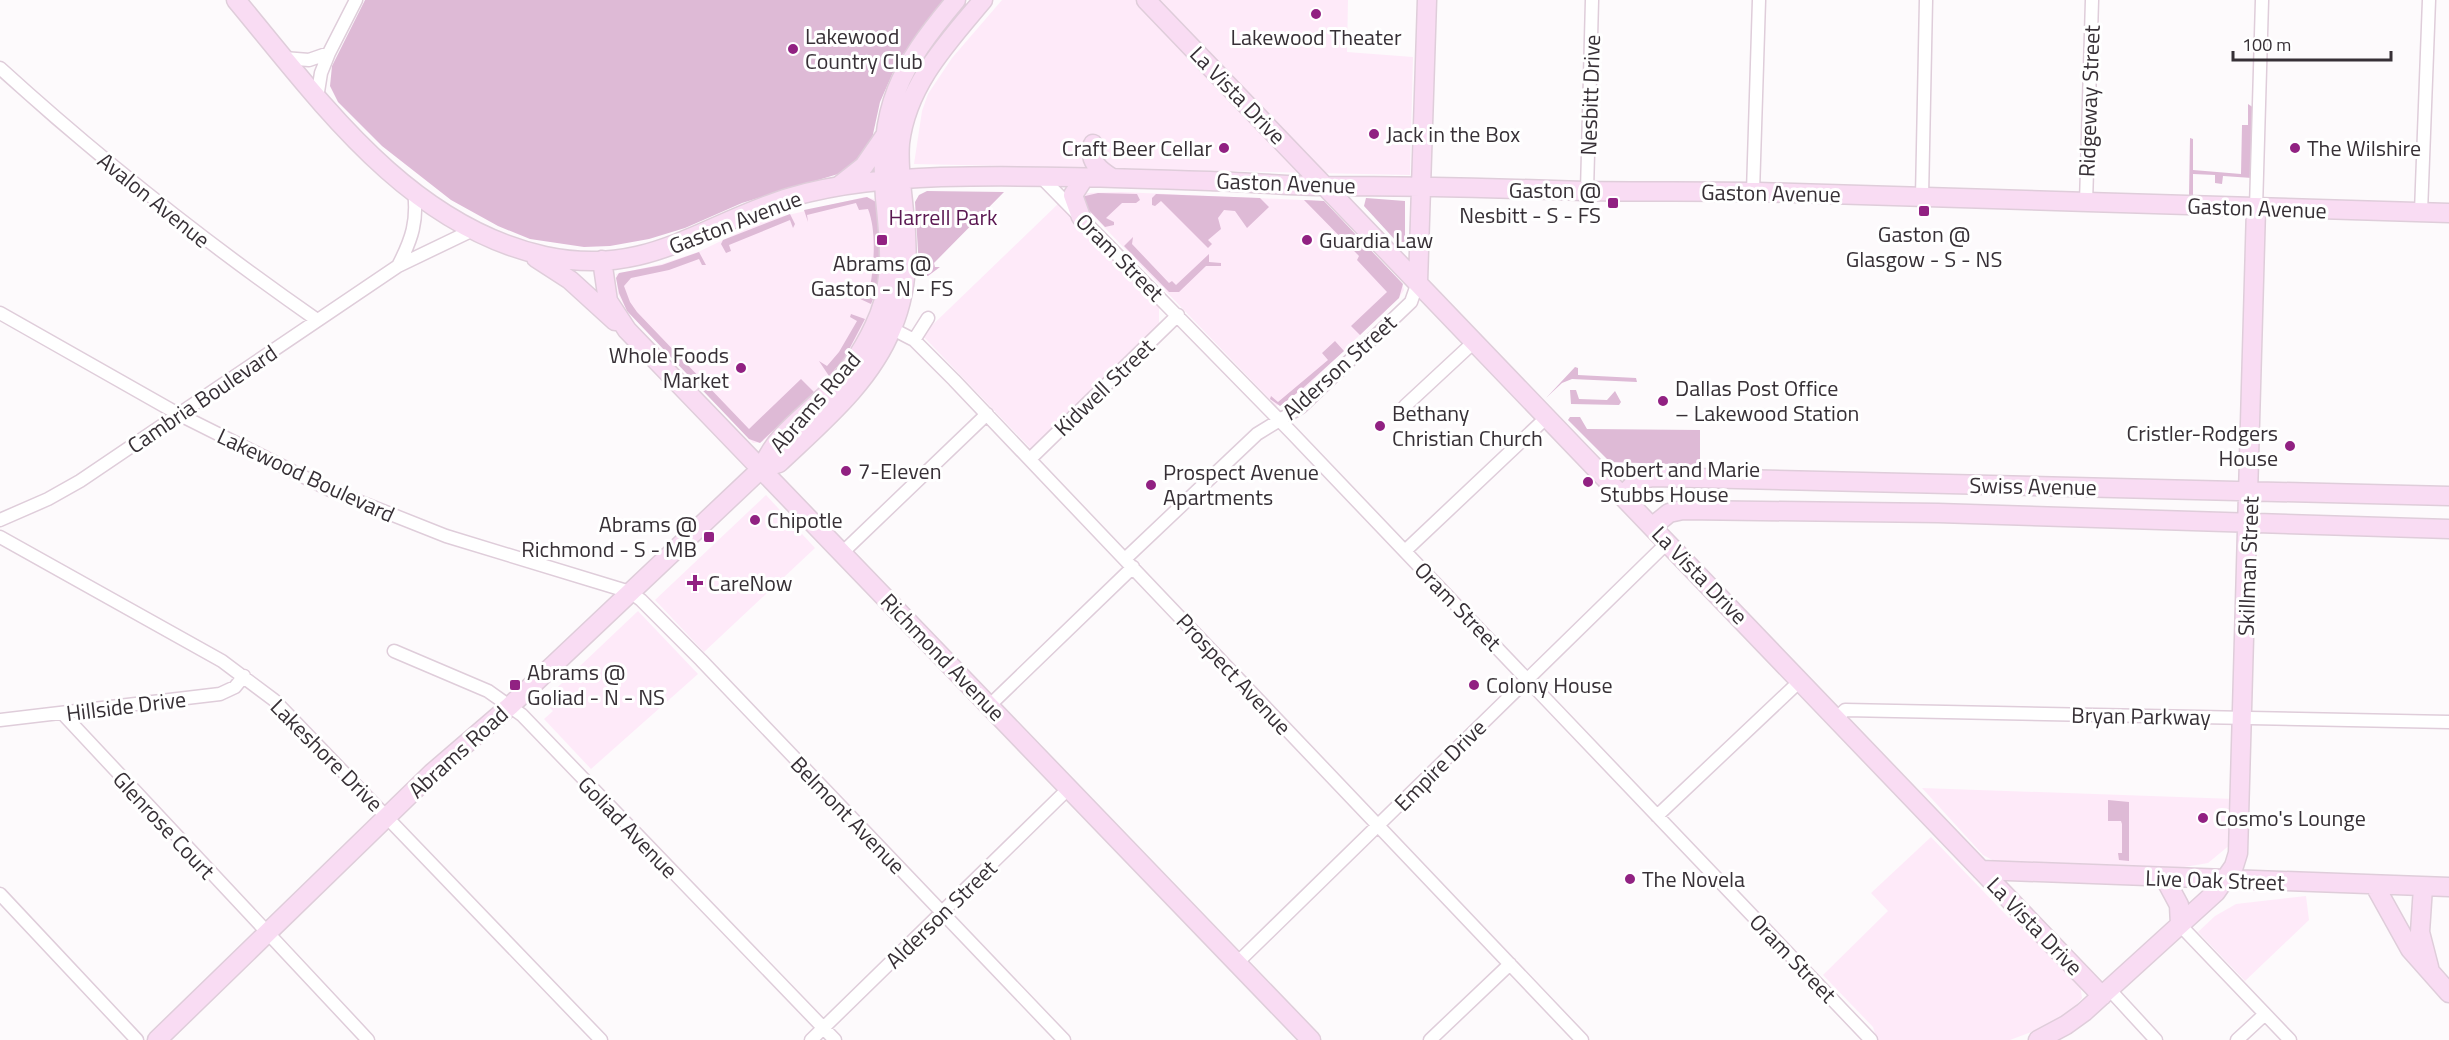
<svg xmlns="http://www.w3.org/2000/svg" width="2449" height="1040" font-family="'Titillium Web',sans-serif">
	<rect width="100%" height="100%" fill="#fdfafc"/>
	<!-- built -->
	<path fill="#feeaf9" d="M1002 0H1348L1347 52 1413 57 1410 175 914 164 922 111 928 94 952 58Z
		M1121 192 1324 201 1403 286 1404 290 1400 296 1303 390 1276 406 1081 203 1082 195 1086 193Z
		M864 197 874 199 877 205 882 250 881 272 866 323 831 379 762 442 753 443 627 311 618 294 616 274 662 264 698 252 763 221Z
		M1059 203 1159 307V326L1031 449 922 335Z
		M766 495 815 548 704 652 655 600Z
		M638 611 698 674 591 769 544 719 553 711 543 701Z
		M1922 788 2235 799 2231 844 2208 863 2179 868 1998 863 1983 855Z
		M1931 837 2009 918 2014 914 2080 984 2082 998 2074 1008 2050 1025 2010 1040H1877L1873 1027 1823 975 1888 911 1871 893Z
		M2306 896 2309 920 2245 981 2198 932 2215 916 2236 904Z"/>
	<!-- green -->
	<path fill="#debad6" d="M365 0H946L899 59 880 102 870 148 848 171 742 203 685 228 649 239 610 246 584 247 530 239 498 226 451 200 382 146 338 102 330 86 332 66Z
		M2248 104 2254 108 2252 178 2223 176 2222 184 2215 183V175L2193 174V195L2189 196 2190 138 2193 139V170L2241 174 2242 125H2248Z
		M927 191 1004 192 934 263 935 267H940L928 276 924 275 919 267 915 202 919 195Z
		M1098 193 1137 194 1140 200 1136 203H1122L1106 218 1114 222V225L1105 227 1083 204 1081 197Z
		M1156 194 1260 198 1269 207 1247 228 1235 211 1224 210 1218 218 1221 229 1208 240 1212 244 1208 248 1161 201 1155 206 1152 205V198Z
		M867 197 876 202C879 235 885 274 871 304L858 298 868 299C873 274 878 234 868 209L859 210 856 203 807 215 808 222 804 210Z
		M1366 198 1405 201V242H1397L1364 206Z
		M1304 200 1324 201 1403 284 1399 298 1360 335 1351 326 1387 292 1357 260 1359 256Z
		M790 214 795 224 793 228 790 220 729 245 731 251 726 253 721 244 723 240Z
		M1133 237 1132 244 1169 283 1172 281 1176 285 1209 254V262L1221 263V266H1206L1179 292H1169L1124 246Z
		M699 252 706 265H702L699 259 669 270 631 278 624 286 630 302 637 312 749 429 801 379 814 392 760 443 749 439 627 311 619 293 616 278 619 273 662 265Z
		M851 314 865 319 844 359 829 376 819 361 827 366 839 352 857 321 850 317Z
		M1335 341 1344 351 1302 389 1280 406 1270 399 1271 396 1278 402 1328 360 1322 353Z
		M1575 367 1578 368V375L1636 378 1637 382 1572 379 1562 383 1546 398Z
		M1570 390H1576L1579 399 1607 400 1615 391 1621 402 1619 405 1571 404Z
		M1570 417H1580L1587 429 1700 430V465L1610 462 1568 420Z
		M2108 800 2129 802V861L2119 860 2118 853H2122V824L2121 821H2108Z"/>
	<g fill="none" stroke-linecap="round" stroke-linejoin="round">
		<defs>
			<path id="street" d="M329 53 356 0
				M284 58 309 60 329 53 321 73 317 98
				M0 68C101 160 205 242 317 320
				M1040 176 1291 432 1871 1040
				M1587 191 1592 0
				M1753 192 1759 0
				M1922 197 1926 0
				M2086 203 2092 0
				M2256 208 2262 0
				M2421 212 2429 0
				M398 266 475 229
				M0 313 180 415 330 490 446 536 630 592 641 600 701 660 1064 1040
				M885 325 914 340 954 380 1582 1040
				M914 340 928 318
				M1405 406 1475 341
				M1030 459 1178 315
				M0 520 48 499 80 481 398 266C412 239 418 221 414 190
				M0 537 222 661 274 700 601 1040
				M1405 551 1548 416
				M843 552 987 414
				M1125 559 1257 434 1301 407 1411 302 1418 282
				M394 651 488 691 522 715 835 1040
				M990 705 1133 567
				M63 714 368 1040
				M1837 718 1845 710 2449 722
				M0 720 220 694 235 687 244 676
				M1657 816 1801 680
				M0 894 137 1040
				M2180 925 2290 1040
				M1237 963 1668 542
				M2109 989 2156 1040
				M811 1040 1069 788
				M1430 1040 1510 964
				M2237 1040 2265 1014"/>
			<path id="secondary" d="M236 0C320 101 408 226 545 256 648 278 701 224 791 197 840 183 889 179 941 177 1030 175 1120 178 1210 181 1249 182 1288 186 1326 186 1412 186 1498 188 1584 191 1642 192 1701 191 1759 192 1989 198 2219 207 2449 213
				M1146 0 2102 996
				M1093 144C1088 161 1099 170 1112 178
				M840 185 864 166 884 137
				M1081 217 1073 195 1084 178
				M536 258 570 280 615 321
				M602 260 608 301 627 330 1311 1040
				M1418 282 1427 0
				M762 468C774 436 806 415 830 391 851 369 868 342 879 315 894 276 889 238 885 198 878 107 899 68 956 0
				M1623 495 1638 480 1653 477 2449 496
				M1653 526 1669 513 1683 510 1938 513 2449 529
				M1981 870 2449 887
				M2164 877 2179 905 2180 925
				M2375 886 2410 949 2449 993
				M2423 887 2420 932 2429 967
				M157 1040 432 773 510 706 762 468 779 463C821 423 870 383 892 328 908 291 909 251 904 212 902 189 898 166 900 143 907 85 947 43 983 0
				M2038 1040 2066 1025 2084 1012 2216 892 2234 866 2238 853 2256 208"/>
		</defs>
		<!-- street casing -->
		<use href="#street" stroke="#dfcdda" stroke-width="15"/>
		<!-- secondary casing -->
		<use href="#secondary" stroke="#dfcdda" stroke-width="21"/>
		<!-- street -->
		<use href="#street" stroke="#fff" stroke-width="12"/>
		<!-- secondary -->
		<use href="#secondary" stroke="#f9dcf3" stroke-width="18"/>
	</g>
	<!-- markers -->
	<g fill="#912182" stroke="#fff" stroke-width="2">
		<circle cx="1316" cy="14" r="6"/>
		<circle cx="793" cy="49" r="6"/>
		<circle cx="1374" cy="134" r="6"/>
		<circle cx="1224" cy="148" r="6"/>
		<circle cx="2295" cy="148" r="6"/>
		<rect x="1607" y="197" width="12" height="12" rx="3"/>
		<rect x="1918" y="205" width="12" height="12" rx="3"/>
		<rect x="876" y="234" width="12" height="12" rx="3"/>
		<circle cx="1307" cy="240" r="6"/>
		<circle cx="741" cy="368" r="6"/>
		<circle cx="1663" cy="401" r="6"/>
		<circle cx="1380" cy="426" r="6"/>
		<circle cx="2290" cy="446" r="6"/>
		<circle cx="846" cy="471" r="6"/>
		<circle cx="1588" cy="482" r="6"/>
		<circle cx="1151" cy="485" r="6"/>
		<circle cx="755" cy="520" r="6"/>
		<rect x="703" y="531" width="12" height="12" rx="3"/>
		<path d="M692 574h6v6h6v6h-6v6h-6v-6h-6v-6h6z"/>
		<rect x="509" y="679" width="12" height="12" rx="3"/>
		<circle cx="1474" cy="685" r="6"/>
		<circle cx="2203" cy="818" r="6"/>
		<circle cx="1630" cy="879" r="6"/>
	</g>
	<g text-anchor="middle" stroke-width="6" stroke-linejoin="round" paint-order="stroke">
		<!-- poi labels -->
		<g font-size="22" fill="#373036" stroke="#fff" text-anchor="start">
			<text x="805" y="44">Lakewood<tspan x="805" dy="25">Country Club</tspan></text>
			<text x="1316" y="45" text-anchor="middle">Lakewood Theater</text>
			<text x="1386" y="142">Jack in the Box</text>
			<text x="1212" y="156" text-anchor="end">Craft Beer Cellar</text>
			<text x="2307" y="156">The Wilshire</text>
			<text x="1601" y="198" text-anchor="end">Gaston @<tspan x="1601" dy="25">Nesbitt - S - FS</tspan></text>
			<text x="1924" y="242" text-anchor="middle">Gaston @<tspan x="1924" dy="25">Glasgow - S - NS</tspan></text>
			<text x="1319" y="248">Guardia Law</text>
			<text x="882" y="271" text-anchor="middle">Abrams @<tspan x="882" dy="25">Gaston - N - FS</tspan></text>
			<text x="729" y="363" text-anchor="end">Whole Foods<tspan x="729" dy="25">Market</tspan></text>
			<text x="1675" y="396">Dallas Post Office<tspan x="1675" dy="25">– Lakewood Station</tspan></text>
			<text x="1392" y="421">Bethany<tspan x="1392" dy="25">Christian Church</tspan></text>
			<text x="2278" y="441" text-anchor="end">Cristler-Rodgers<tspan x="2278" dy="25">House</tspan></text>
			<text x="1600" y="477">Robert and Marie<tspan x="1600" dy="25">Stubbs House</tspan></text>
			<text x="858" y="479">7-Eleven</text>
			<text x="1163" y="480">Prospect Avenue<tspan x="1163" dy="25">Apartments</tspan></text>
			<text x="767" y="528">Chipotle</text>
			<text x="697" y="532" text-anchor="end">Abrams @<tspan x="697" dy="25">Richmond - S - MB</tspan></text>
			<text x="708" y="591">CareNow</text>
			<text x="527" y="680">Abrams @<tspan x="527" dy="25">Goliad - N - NS</tspan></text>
			<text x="1486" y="693">Colony House</text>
			<text x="2215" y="826">Cosmo's Lounge</text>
			<text x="1642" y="887">The Novela</text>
		</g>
		<!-- street labels -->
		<g font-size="22" fill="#373036" stroke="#fff">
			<text transform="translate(1238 95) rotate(46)" y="8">La Vista Drive</text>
			<text transform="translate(1590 95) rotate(-88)" y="8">Nesbitt Drive</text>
			<text transform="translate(2089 101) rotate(-88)" y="8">Ridgeway Street</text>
			<text transform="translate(1286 183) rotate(2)" y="8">Gaston Avenue</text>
			<text transform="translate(1771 193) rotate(1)" y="8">Gaston Avenue</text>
			<text transform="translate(154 200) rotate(39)" y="8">Avalon Avenue</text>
			<text transform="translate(2257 208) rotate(2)" y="8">Gaston Avenue</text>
			<text transform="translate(735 222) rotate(-21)" y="8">Gaston Avenue</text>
			<text transform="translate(1120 257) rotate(45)" y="8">Oram Street</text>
			<text transform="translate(1339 367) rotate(-42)" y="8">Alderson Street</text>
			<text transform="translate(1104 387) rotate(-44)" y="8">Kidwell Street</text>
			<text transform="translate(202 399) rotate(-34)" y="8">Cambria Boulevard</text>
			<text transform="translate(815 402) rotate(-49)" y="8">Abrams Road</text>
			<text transform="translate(306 475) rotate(25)" y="8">Lakewood Boulevard</text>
			<text transform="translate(2033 486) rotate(1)" y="8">Swiss Avenue</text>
			<text transform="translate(2248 566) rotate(-88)" y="8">Skillman Street</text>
			<text transform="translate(1700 575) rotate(46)" y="8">La Vista Drive</text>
			<text transform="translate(1458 606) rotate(46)" y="8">Oram Street</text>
			<text transform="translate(943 657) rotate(46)" y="8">Richmond Avenue</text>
			<text transform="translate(1234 674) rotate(47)" y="8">Prospect Avenue</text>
			<text transform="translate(126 706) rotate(-7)" y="8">Hillside Drive</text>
			<text transform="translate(2141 716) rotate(1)" y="8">Bryan Parkway</text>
			<text transform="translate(458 752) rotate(-42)" y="8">Abrams Road</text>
			<text transform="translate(327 755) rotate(45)" y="8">Lakeshore Drive</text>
			<text transform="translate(1440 765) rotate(-45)" y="8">Empire Drive</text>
			<text transform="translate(848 815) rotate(46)" y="8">Belmont Avenue</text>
			<text transform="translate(164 825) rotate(47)" y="8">Glenrose Court</text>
			<text transform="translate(628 827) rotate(46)" y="8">Goliad Avenue</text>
			<text transform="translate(2215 880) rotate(2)" y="8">Live Oak Street</text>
			<text transform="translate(941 914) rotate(-44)" y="8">Alderson Street</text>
			<text transform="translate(2035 926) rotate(46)" y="8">La Vista Drive</text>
			<text transform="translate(1793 958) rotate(46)" y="8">Oram Street</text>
		</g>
		<!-- park labels -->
		<g font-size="22" fill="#5a1751" stroke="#fff">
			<text x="943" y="225">Harrell Park</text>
		</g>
	</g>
	<!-- scale -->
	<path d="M2233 51v9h158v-9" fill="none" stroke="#373036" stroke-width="3"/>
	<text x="2242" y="51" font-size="18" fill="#373036" stroke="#ffffff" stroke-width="4.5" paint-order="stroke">100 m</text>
</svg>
